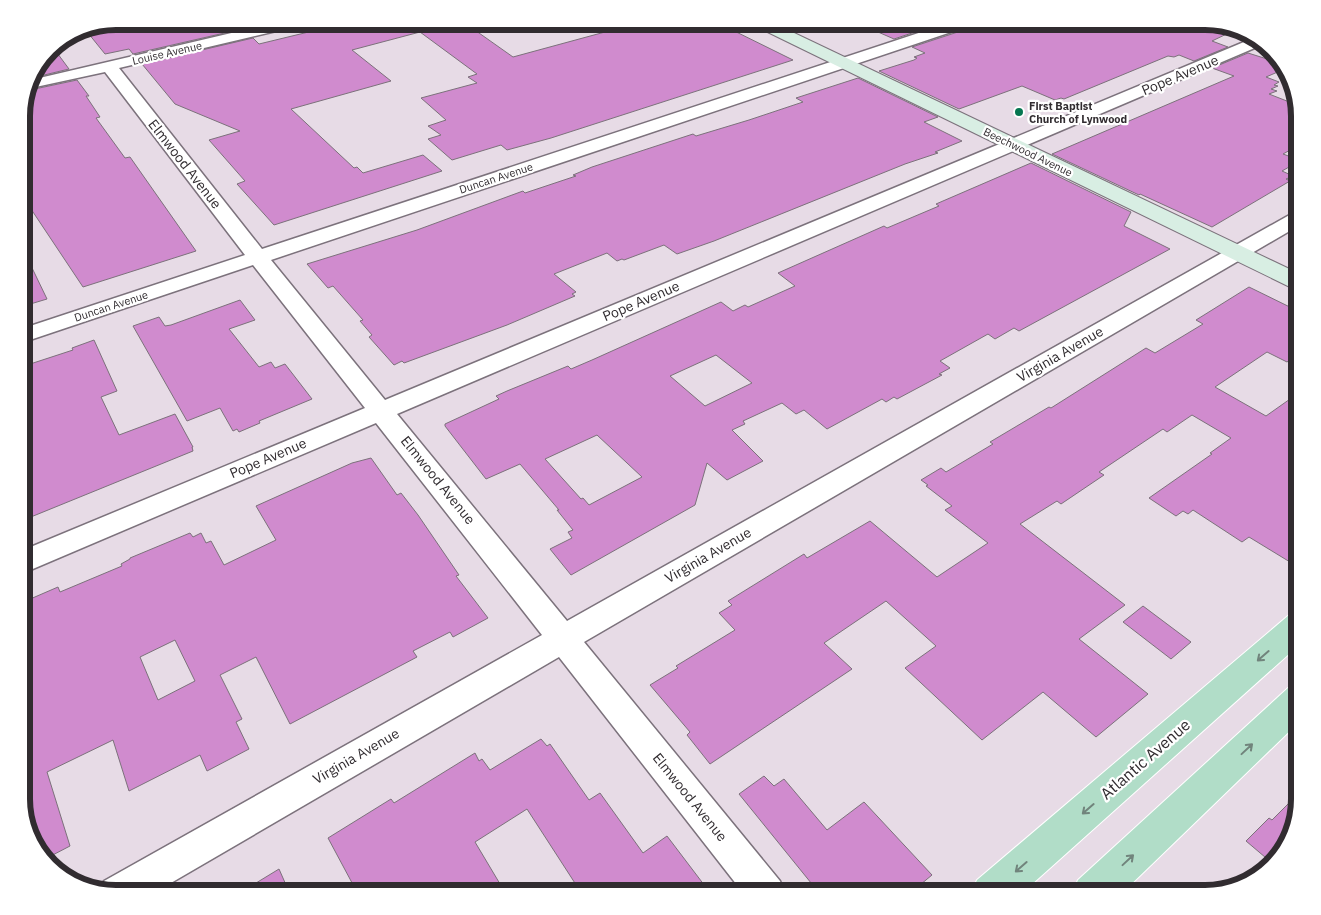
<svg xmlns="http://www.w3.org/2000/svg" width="1321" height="915" font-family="'IBM Plex Sans',sans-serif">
	<rect width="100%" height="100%" fill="#e7dbe6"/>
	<!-- building -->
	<path fill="#d08bce" stroke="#7c717b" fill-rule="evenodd" d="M116 21H234L242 29 133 54 129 49 105 54 84 28Z
		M354 21H462L513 57 616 29 603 21H714L793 60 551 138 507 150 501 145 452 160 428 139 441 135 428 126 446 120 421 98 477 83 468 77 477 74 420 32 352 50 391 81 291 109 354 168 357 167 363 173 423 155 442 171 274 225 237 184 245 181 209 140 240 131 175 104 142 64 253 38 259 44Z
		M853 21H948L894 39Z
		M979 21H1206L1235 30 1212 41 1228 47 1194 61 1179 55 1174 57 1168 56 1064 99 1061 98 1055 100 1022 86 959 109 879 71 914 60 917 58 914 57 925 53 912 47 976 26Z
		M52 46 69 69 36 77 49 49Z
		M1248 53 1283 64 1287 68 1266 77 1279 82 1274 85 1278 86 1271 89 1277 91 1269 94 1297 105 1300 115V142L1288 148 1292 149 1283 154 1294 158 1290 161 1296 163 1282 171 1293 176 1286 179 1290 181 1212 227 1140 194 1139 195 1052 154 1234 76 1212 68Z
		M858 78 938 117 924 122 962 141 935 152 938 153 905 164 714 241 677 254 664 245 624 260 622 259 617 261 607 253 554 274 576 292 572 294 575 296 507 325 404 363 402 361 394 365 369 337 372 335 360 321 363 320 333 286 328 288 307 264 417 230 523 191 525 193 576 176 573 175 592 167 693 134 696 136 749 120 803 102 796 98Z
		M77 80 89 96H86L100 117 96 118 125 158 130 157 196 251 83 287 21 194V110L30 90Z
		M1031 163 1131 212 1124 226 1170 249 1019 331 1014 328 995 339 988 334 940 361 950 368 939 374 942 375 897 399 894 397 886 402 882 399 827 429 804 410 796 414 782 403 743 421 745 424 732 430 763 461 727 480 707 463 695 505 571 575 550 549 572 538 568 532 573 530 557 510H559L520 464 486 479 445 426V424L499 399 496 396 507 391 568 366 571 369 592 360 721 302 733 311 745 305 748 307 795 286 778 273 884 226 887 228 939 206 936 204ZM716 355 752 383 705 406 670 376ZM597 435 642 477 589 505 583 498 581 499 545 459Z
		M21 245 47 299 27 305 26 303 21 304Z
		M1249 287 1300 312V353L1287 362 1267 352 1215 387 1266 416 1300 392V556L1290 562 1249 537 1242 542 1193 510 1188 514 1183 511 1176 516 1149 498 1212 454 1210 453 1231 438 1192 415 1167 432 1163 429 1099 472 1104 475 1061 504 1057 501 1020 524 1125 605 1079 639 1148 694 1096 737 1043 692 982 740 905 668 936 646 886 601 824 643 852 669 710 764 687 735 690 732 650 685 678 668 676 666 735 630 719 613 732 605 728 601 804 554 807 558 870 521 937 577 988 543 945 510 952 506 926 486 928 485 921 480 941 468 946 472 993 444 990 442 1049 407 1051 408 1146 348 1155 353 1203 324 1196 320Z
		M240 300 255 320 229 329 259 367 271 362 275 368 285 364 312 399 259 421 260 423 239 432 237 429 233 431 220 408 187 421 133 326 159 317 165 326 171 325Z
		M94 340 117 391 101 397 119 435 175 414 193 447H192L193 451 21 521V367L73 350 72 348Z
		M371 458 397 495 401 493 418 515 459 575 456 576 488 618 453 637 450 632 413 651 417 657 290 724 256 657 220 675 242 719 236 722 249 749 207 771 200 755 129 791 113 740 47 772 70 846 45 859 34 846 21 805V603L58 587 60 592 122 566 121 564 130 559V558L190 533 193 537 201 533 206 543 211 541 224 565 276 540 256 506 352 463ZM175 640 195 681 158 700 140 657Z
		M1143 606 1191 642 1171 659 1123 622Z
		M541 739 547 746 550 744 589 800 600 793 643 853 667 836 711 894H582L527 809 475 842 506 894H358L328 838 391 799 394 803 475 753 479 761 482 759 490 770Z
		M764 776 774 786 784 779 827 830 864 802 932 875 909 894H820L739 794Z
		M1300 792V800L1284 852 1272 863 1246 841 1269 818 1272 820Z
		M279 869 290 894H238Z"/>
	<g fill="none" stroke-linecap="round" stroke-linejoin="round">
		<defs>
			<path id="street" d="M283 21H309L302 25 119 68 262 249 955 21H977L975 24 271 260 385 400 1256 37 1264 44 397 414 567 621 1293 213 1300 211V225L584 642 780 881 785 894H744L559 657 152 894H116L101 889 104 881 542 635 376 423 21 574V551L365 408 253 265 21 343V329L245 255 105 72 31 88 35 79Z"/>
			<path id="secondary" d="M749 21H769L1300 274V290L1292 288 751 24Z"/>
			<path id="primary" d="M1300 611V644L1021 894H971L977 880 1289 615Z
				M1300 684V721L1121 894H1072L1078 880 1288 688Z"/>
		</defs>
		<!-- street casing -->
		<use href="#street" stroke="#7c727c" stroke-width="3"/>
		<!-- secondary casing -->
		<use href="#secondary" stroke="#7c727c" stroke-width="2"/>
		<!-- primary casing -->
		<use href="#primary" stroke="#fff" stroke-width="2"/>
		<!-- street -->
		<use href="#street" fill="#fff" fill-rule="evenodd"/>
		<!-- secondary -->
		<use href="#secondary" fill="#d8eee3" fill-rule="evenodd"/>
		<!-- primary -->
		<use href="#primary" fill="#b1ddc8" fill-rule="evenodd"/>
	</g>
	<!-- one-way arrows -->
	<defs><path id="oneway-shaft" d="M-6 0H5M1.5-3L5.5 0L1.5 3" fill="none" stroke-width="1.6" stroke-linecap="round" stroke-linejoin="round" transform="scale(1.25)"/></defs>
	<g stroke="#71847c">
		<use href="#oneway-shaft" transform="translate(1263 656) rotate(139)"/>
		<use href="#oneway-shaft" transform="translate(1247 749) rotate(-43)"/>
		<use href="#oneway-shaft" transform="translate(1088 809) rotate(139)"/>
		<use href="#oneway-shaft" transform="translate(1128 860) rotate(-43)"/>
		<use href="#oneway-shaft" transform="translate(1021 867) rotate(139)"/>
	</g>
	<!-- markers -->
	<circle fill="#067651" stroke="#fff" stroke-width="2" cx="1019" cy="112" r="5"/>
	<g text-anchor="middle" stroke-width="4.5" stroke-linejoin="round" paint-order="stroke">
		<!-- far-street labels -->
		<g font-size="11" fill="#312c30" stroke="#fff">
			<text transform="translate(167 53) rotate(-13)" y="4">Louise Avenue</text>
			<text transform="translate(1028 152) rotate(26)" y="4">Beechwood Avenue</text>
			<text transform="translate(496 178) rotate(-18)" y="4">Duncan Avenue</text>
			<text transform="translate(111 306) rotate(-18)" y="4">Duncan Avenue</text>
		</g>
		<!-- far-poi labels -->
		<g font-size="11" font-weight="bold" fill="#312c30" stroke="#fff" text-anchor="start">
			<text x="1029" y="110">First Baptist<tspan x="1029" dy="13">Church of Lynwood</tspan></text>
		</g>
		<!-- street labels -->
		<g font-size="14" fill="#312c30" stroke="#fff">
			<text transform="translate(1180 75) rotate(-23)" y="5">Pope Avenue</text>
			<text transform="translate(185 164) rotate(52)" y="5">Elmwood Avenue</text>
			<text transform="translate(641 301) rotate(-23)" y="5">Pope Avenue</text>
			<text transform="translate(1060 354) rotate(-30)" y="5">Virginia Avenue</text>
			<text transform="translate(268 458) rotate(-23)" y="5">Pope Avenue</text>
			<text transform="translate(438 480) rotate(51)" y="5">Elmwood Avenue</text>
			<text transform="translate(708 555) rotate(-30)" y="5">Virginia Avenue</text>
			<text transform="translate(356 756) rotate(-30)" y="5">Virginia Avenue</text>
			<text transform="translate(690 797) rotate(51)" y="5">Elmwood Avenue</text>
		</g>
		<!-- near-street labels -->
		<g font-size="16" fill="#312c30" stroke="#fff">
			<text transform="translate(1145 759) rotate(-41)" y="6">Atlantic Avenue</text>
		</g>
	</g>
	<!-- crop -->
	<path d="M0 0H1321V915H0ZM116 30H1205A86 86 0 0 1 1291 116V799A86 86 0 0 1 1205 885H116A86 86 0 0 1 30 799V116A86 86 0 0 1 116 30Z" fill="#fff" fill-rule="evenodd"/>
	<path fill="none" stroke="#312c30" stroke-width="6" d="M116 30H1205A86 86 0 0 1 1291 116V799A86 86 0 0 1 1205 885H116A86 86 0 0 1 30 799V116A86 86 0 0 1 116 30Z"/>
</svg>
